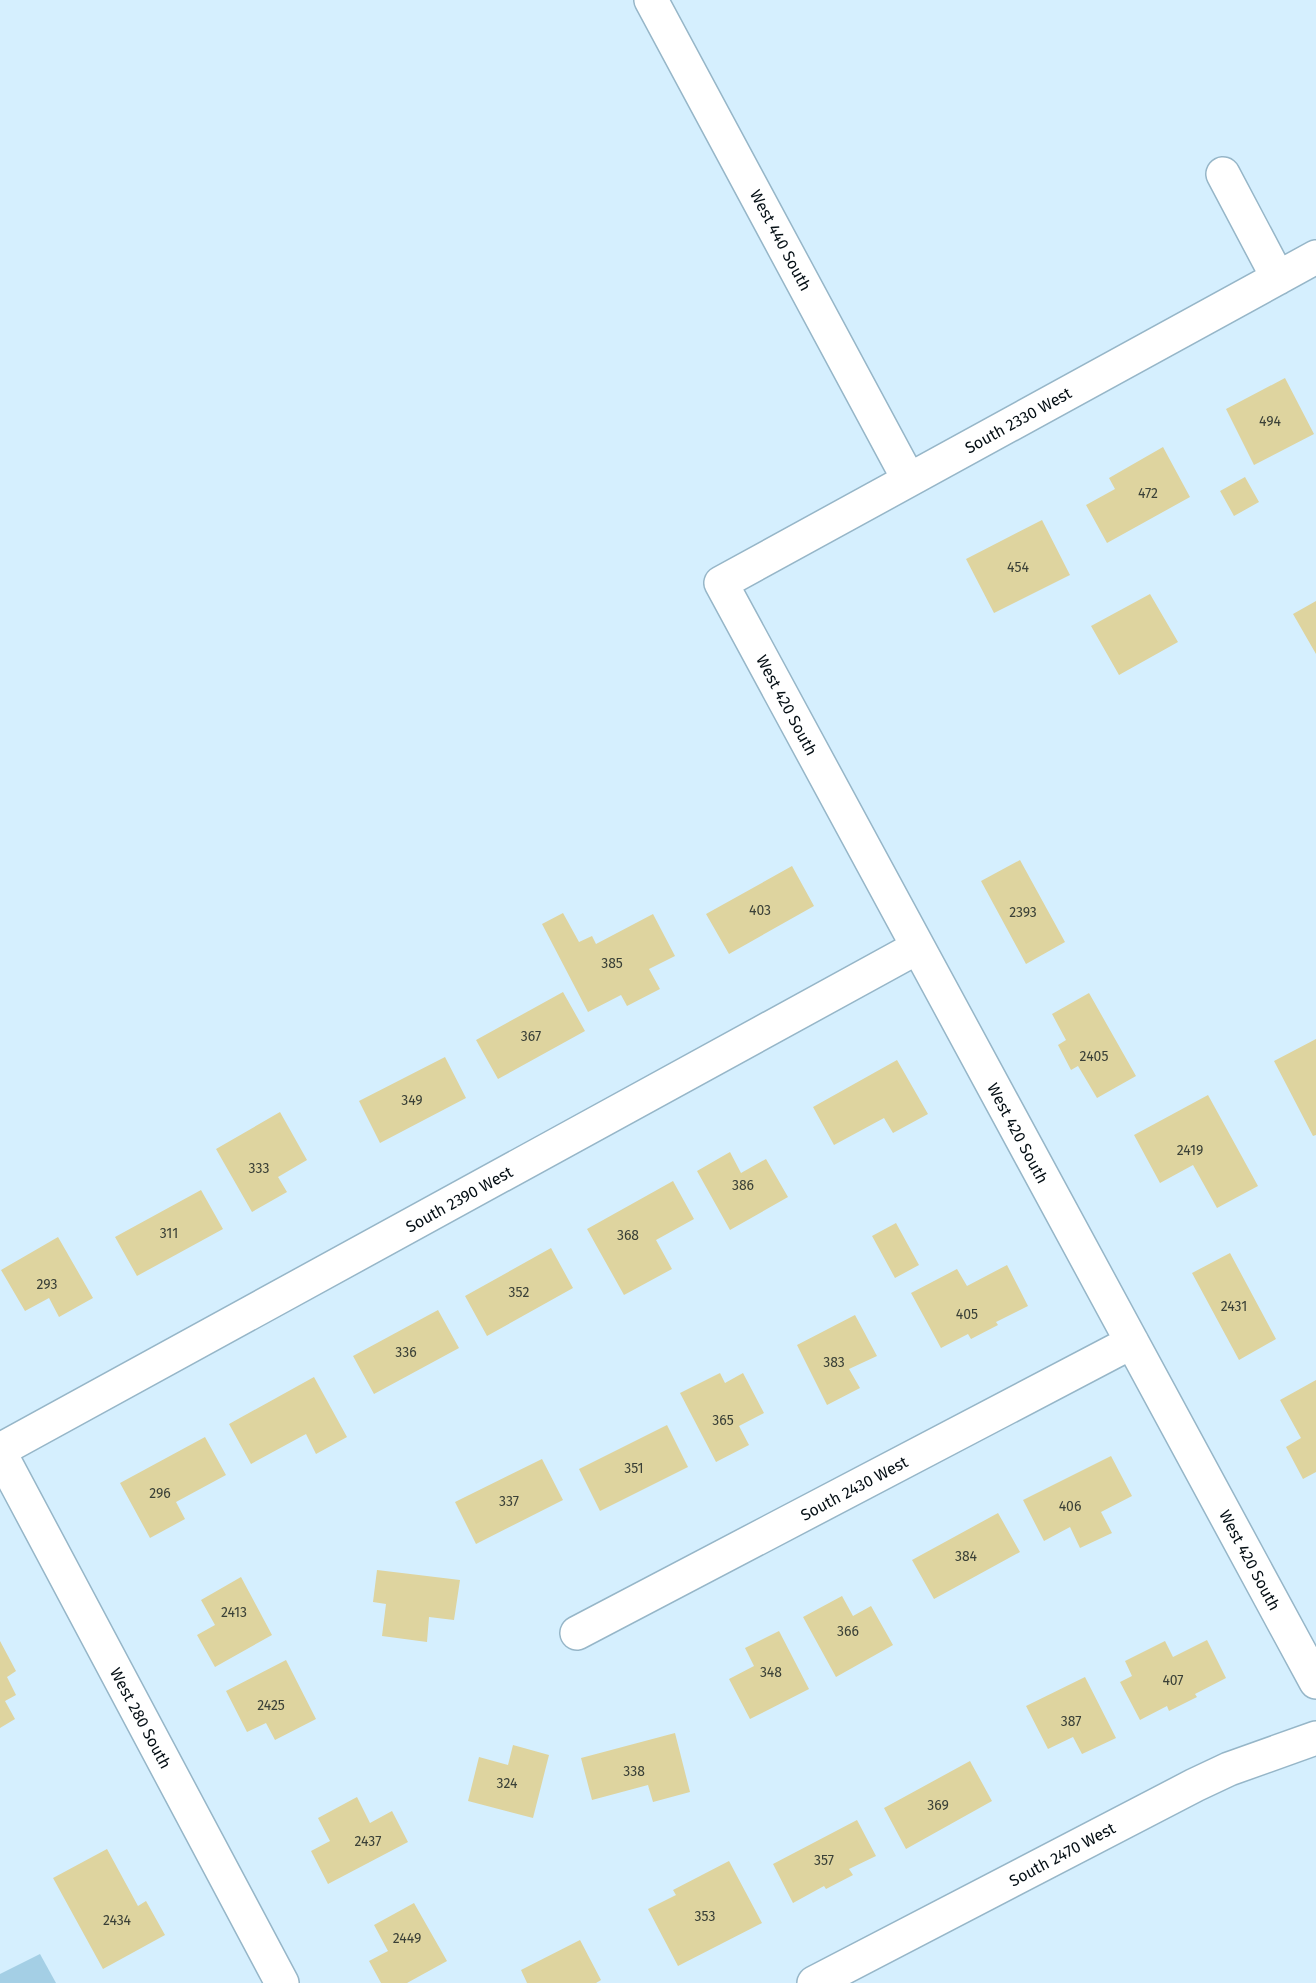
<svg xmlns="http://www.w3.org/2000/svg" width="1316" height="1983" font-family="'Fira Sans',sans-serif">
	<rect width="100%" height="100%" fill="#d5effe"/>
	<!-- green -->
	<path fill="#a4cfe5" d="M40 1954 56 1983H0V1974Z"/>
	<!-- building -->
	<path fill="#ded49f" d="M1285 378 1314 434 1254 465 1226 409Z
		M1163 447 1190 497 1107 543 1086 505 1115 489 1109 478Z
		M1245 477 1259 502 1234 516 1220 491Z
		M1042 520 1070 575 994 613 966 559Z
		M1150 594 1178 642 1119 675 1091 626Z
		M1316 601V654L1293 614Z
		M1020 860 1065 942 1026 964 981 881Z
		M792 866 814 906 729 954 706 914Z
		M563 913 579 942 592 936 596 944 653 914 675 956 649 969 660 989 627 1006 621 995 588 1012 542 924Z
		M563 992 585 1031 498 1079 476 1040Z
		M1089 993 1136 1076 1097 1098 1078 1066 1071 1070 1058 1045 1066 1040 1052 1014Z
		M1316 1039V1135L1313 1136 1274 1061Z
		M445 1057 466 1098 380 1143 359 1101Z
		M897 1060 928 1114 893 1133 884 1118 834 1145 813 1107Z
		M1208 1095 1258 1186 1217 1208 1193 1165 1160 1183 1134 1135Z
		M280 1112 307 1160 278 1177 287 1192 252 1212 216 1149Z
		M730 1152 741 1173 766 1159 788 1197 730 1230 697 1171Z
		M673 1181 694 1219 656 1240 672 1269 624 1295 587 1229Z
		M201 1190 223 1229 137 1276 115 1237Z
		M896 1223 919 1265 895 1278 872 1236Z
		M58 1237 93 1298 59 1317 49 1298 25 1311 1 1270Z
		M551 1248 573 1288 487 1336 465 1296Z
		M1230 1253 1276 1339 1239 1360 1192 1273Z
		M1007 1265 1028 1306 996 1322 998 1325 971 1339 968 1334 941 1348 911 1293 957 1269 967 1286Z
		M438 1310 459 1348 374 1394 353 1356Z
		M855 1315 877 1356 849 1369 860 1388 827 1405 797 1345Z
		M720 1373 725 1383 743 1373 764 1413 739 1426 749 1445 716 1462 680 1393Z
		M314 1377 347 1437 316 1454 306 1434 251 1464 229 1424Z
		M1316 1380V1472L1303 1479 1286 1447 1301 1438 1280 1400Z
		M667 1425 688 1467 600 1511 579 1469Z
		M205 1437 226 1475 176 1502 185 1519 150 1538 120 1483Z
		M1111 1456 1132 1496 1101 1512 1112 1533 1080 1548 1070 1527 1044 1541 1023 1500Z
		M542 1459 563 1500 476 1544 455 1502Z
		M998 1513 1020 1552 934 1599 912 1560Z
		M377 1570 460 1580 454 1620 429 1617 427 1642 382 1636 386 1604 373 1602Z
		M241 1577 272 1635 215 1667 197 1635 215 1625 201 1600Z
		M842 1596 853 1616 871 1606 893 1645 836 1677 803 1617Z
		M779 1631 809 1689 750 1719 729 1679 754 1666 745 1648Z
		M1207 1640 1226 1678 1195 1694 1197 1697 1169 1711 1167 1706 1140 1720 1120 1682 1132 1676 1125 1661 1165 1641 1173 1657Z
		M0 1641 16 1671 7 1677 16 1695 5 1701 15 1719 0 1728Z
		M286 1660 316 1719 275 1740 266 1723 247 1732 226 1691Z
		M1085 1677 1116 1738 1082 1754 1073 1737 1048 1749 1026 1706Z
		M675 1733 690 1792 653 1802 648 1785 592 1800 581 1758Z
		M513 1745 549 1755 533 1818 468 1801 479 1757 508 1765Z
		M970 1761 992 1801 906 1849 884 1808Z
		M357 1797 370 1823 392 1811 408 1842 328 1884 311 1851 330 1841 318 1818Z
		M857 1820 876 1856 849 1869 853 1875 826 1889 824 1886 793 1903 773 1864Z
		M107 1849 138 1906 146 1901 165 1935 103 1969 53 1878Z
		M729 1861 762 1923 678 1966 648 1909 676 1895 673 1890Z
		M414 1903 447 1961 407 1983H381L369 1961 388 1951 374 1925Z
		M580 1940 601 1980 596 1983H527L521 1970Z"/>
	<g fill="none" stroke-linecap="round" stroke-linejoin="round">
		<defs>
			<path id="minor" d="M651 0 909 480
				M1223 174 1278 278
				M1316 257 721 583 1316 1682
				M0 1450 918 947
				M0 1453 282 1983
				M577 1633 1132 1342
				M814 1983 1195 1785 1229 1769 1316 1738"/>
		</defs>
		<!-- minor casing -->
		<use href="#minor" stroke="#96b6c8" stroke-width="36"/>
		<!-- minor -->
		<use href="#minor" stroke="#fff" stroke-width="33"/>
	</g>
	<g text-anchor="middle" stroke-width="4.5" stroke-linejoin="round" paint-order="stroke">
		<!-- number labels -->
		<g font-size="14" fill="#3a4037">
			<text x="1270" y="426">494</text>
			<text x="1148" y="498">472</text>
			<text x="1018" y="572">454</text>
			<text x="760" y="915">403</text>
			<text x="1023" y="917">2393</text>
			<text x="612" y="968">385</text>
			<text x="531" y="1041">367</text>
			<text x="1094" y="1061">2405</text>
			<text x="412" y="1105">349</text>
			<text x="1190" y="1155">2419</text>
			<text x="259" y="1173">333</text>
			<text x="743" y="1190">386</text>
			<text x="169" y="1238">311</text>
			<text x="628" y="1240">368</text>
			<text x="47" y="1289">293</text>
			<text x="519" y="1297">352</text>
			<text x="1234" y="1311">2431</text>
			<text x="967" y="1319">405</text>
			<text x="406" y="1357">336</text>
			<text x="834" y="1367">383</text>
			<text x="723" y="1425">365</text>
			<text x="634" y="1473">351</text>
			<text x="160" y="1498">296</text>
			<text x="509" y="1506">337</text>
			<text x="1070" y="1511">406</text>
			<text x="966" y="1561">384</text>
			<text x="234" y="1617">2413</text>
			<text x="848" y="1636">366</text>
			<text x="771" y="1677">348</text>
			<text x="1173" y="1685">407</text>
			<text x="271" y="1710">2425</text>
			<text x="1071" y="1726">387</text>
			<text x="634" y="1776">338</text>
			<text x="507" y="1788">324</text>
			<text x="938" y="1810">369</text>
			<text x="368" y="1846">2437</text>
			<text x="824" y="1865">357</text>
			<text x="705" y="1921">353</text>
			<text x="117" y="1925">2434</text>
			<text x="407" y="1943">2449</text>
		</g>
		<!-- street labels -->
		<g font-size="16" fill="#040e14" stroke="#fff">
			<text transform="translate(781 240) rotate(62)" y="6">West 440 South</text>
			<text transform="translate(1018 420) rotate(-29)" y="6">South 2330 West</text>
			<text transform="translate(787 705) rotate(62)" y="6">West 420 South</text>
			<text transform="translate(1018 1133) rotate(62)" y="6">West 420 South</text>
			<text transform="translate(459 1199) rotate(-29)" y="6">South 2390 West</text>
			<text transform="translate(854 1488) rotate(-28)" y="6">South 2430 West</text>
			<text transform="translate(1250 1560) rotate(62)" y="6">West 420 South</text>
			<text transform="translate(141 1718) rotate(62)" y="6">West 280 South</text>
			<text transform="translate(1062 1854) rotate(-28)" y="6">South 2470 West</text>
		</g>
	</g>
</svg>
